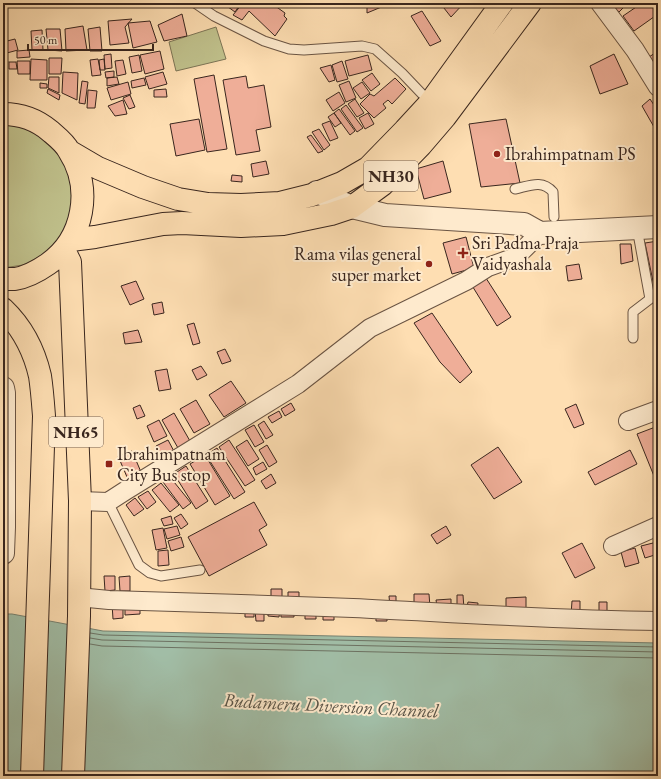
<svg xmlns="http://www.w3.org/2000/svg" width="661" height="779" font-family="'EB Garamond',serif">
	<rect width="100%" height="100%" fill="#fedeb2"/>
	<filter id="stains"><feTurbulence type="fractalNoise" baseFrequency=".005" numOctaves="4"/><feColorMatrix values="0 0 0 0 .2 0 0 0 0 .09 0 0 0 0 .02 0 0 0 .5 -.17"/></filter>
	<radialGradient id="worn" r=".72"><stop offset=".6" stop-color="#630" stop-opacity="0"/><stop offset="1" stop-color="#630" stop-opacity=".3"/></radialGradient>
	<!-- green -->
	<path fill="#c0c18c" stroke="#7c7455" d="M216 27 226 59 176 71 169 42Z
		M3 123 14 124 36 132 55 148 67 168 73 191 71 214 61 236 45 254 23 265 3 268Z"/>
	<!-- water -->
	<path fill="#a1bda6" stroke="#778170" d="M3 614H12L103 631 658 643V776H3Z"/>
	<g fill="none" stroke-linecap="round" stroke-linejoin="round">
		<!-- shore -->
		<path stroke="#6d7262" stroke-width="1" d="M90 633 103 635 658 647
			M90 638 102 640 658 652
			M90 644 102 646 658 658"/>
	</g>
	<!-- building -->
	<path fill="#efae98" stroke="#39261e" d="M224 3H241L235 12 224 4Z
		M243 3H271L285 13 284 16 287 19 275 36 249 11 242 20 233 15Z
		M367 3H391L367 13Z
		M403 3H416L405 7Z
		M440 3H464L451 17Z
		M610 3H628L619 12Z
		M642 3H658V14L634 31 623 16Z
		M422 11 441 41 430 46 411 16Z
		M182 14 187 36 164 41 158 25Z
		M132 19 125 27 129 43 110 45 108 21Z
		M150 21 157 42 133 48 128 23Z
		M83 26 87 50 66 51 65 29Z
		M100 27 102 51H90L88 29Z
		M46 29H60L62 51 48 50Z
		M42 30 43 50H32L31 31Z
		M15 39 18 50 3 54V42Z
		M29 50 30 57 17 58V51Z
		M160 51 164 69 145 74 140 55Z
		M658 51V70L649 57Z
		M111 54 112 68 105 69 104 55Z
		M614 54 628 84 600 94 590 66Z
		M139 55 142 71 132 73 129 57Z
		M368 55 372 70 349 76 345 61Z
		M49 58H62L61 74H49Z
		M31 59 47 60V80H30Z
		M98 59 101 75 92 76 90 60Z
		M104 59 105 70H100L99 60Z
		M3 60 8 61 6 68H3Z
		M123 60 126 74 117 76 115 61Z
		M17 61H30V74H18Z
		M342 61 348 79 337 82 332 65Z
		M9 62H16L17 69H9Z
		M331 65 335 80 329 82 320 68Z
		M114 71V77L106 78 105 72Z
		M63 72 78 73 77 100 62 93Z
		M163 72 167 84 149 89 145 77Z
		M372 73 380 84 371 91 362 80Z
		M214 75 227 149 207 152 194 79Z
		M246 76 248 88 264 85 271 127 256 130 260 151 236 155 223 80Z
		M49 77H59V93L48 88Z
		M117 77 119 84 107 86V78Z
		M144 78 146 85 132 88 131 81Z
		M395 78 406 89 392 104 388 100 383 104 386 108 374 118 360 104 370 94 374 96Z
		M82 81 88 82 85 104 79 103Z
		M349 81 356 98 346 102 339 85Z
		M128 82 131 94 111 100 107 88Z
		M362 82 370 93 361 99 353 88Z
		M40 83 47 84V88H40Z
		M48 89 60 95 59 100 47 93Z
		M166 89 167 97H154V90Z
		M88 90 97 91 95 108H87Z
		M339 92 345 103 333 111 326 100Z
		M130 95 135 107 129 109 123 98Z
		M355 99 364 113 357 117 348 104Z
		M650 99 658 111V134L642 106Z
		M123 100 127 114 115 116 108 106Z
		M346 105 363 128 357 132 341 109Z
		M339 109 355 131 350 135 334 113Z
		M334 113 341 123 335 127 328 117Z
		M368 113 374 124 365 129 359 118Z
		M199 119 205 150 176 156 170 124Z
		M506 119 520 183 481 187 469 124Z
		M330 121 338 138 330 141 322 124Z
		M319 129 330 145 324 150 312 132Z
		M311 135 323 151 318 153 307 137Z
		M266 161 269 174 253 177 251 164Z
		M443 161 451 192 424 199 416 169Z
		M232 175 242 176V182L231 181Z
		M466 237 474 268 452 274 443 243Z
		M658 241V285L654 286 645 243Z
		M620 244H631L633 261 621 264Z
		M579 264 582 279 568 281 566 266Z
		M484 275 511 317 497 326 471 284Z
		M136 281 144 299 130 305 121 286Z
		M162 302 164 313 154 315 152 304Z
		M432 313 472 372 460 383 440 362 414 323Z
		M194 323 200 343 193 345 187 325Z
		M138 330 142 342 125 344 123 333Z
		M225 349 231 361 222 364 217 352Z
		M201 366 207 375 197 380 192 370Z
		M167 369 171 389 159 391 155 371Z
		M231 381 246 403 224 417 209 395Z
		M196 400 210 424 194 433 180 409Z
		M291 403 295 410 285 416 281 409Z
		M576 404 584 424 574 428 565 409Z
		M140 405 145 416 137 419 133 408Z
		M279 411 282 417 272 423 268 417Z
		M174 413 190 441 178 448 162 420Z
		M159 420 167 436 154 442 147 426Z
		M264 421 273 435 266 439 258 425Z
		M254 425 264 442 255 447 245 430Z
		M658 426V486L637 434Z
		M168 440 176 455 163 461 156 446Z
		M229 440 255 480 245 486 219 447Z
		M247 440 259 459 248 466 236 447Z
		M267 445 277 462 269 467 259 450Z
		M498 447 522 482 494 499 471 465Z
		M217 448 245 492 234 499 206 455Z
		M630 450 637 464 595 485 588 472Z
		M132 451 141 472 127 477 118 456Z
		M205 455 230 496 215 505 190 464Z
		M263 462 267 469 256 475 253 468Z
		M186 466 208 501 196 509 174 474Z
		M271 474 276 483 266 489 261 481Z
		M170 477 191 503 183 509 163 482Z
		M161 483 179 505 170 512 152 490Z
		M148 491 156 502 147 509 138 497Z
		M135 498 144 509 134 516 126 505Z
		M254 502 267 525 259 530 267 545 209 576 188 537Z
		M181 514 188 524 181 529 174 518Z
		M171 516 173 524 164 526 161 519Z
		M177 526 180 535 167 539 164 529Z
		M446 526 451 535 437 544 431 535Z
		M163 528 167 548 156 550 152 530Z
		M181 537 184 547 171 551 168 541Z
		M657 542 658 546V554L645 558 641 546Z
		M582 543 595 568 575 578 562 553Z
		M635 548 639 563 625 567 621 552Z
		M168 550 169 565 158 566V551Z
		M104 576H115V590L105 591Z
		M130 576V591H120L119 577Z
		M271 589H282V600H271Z
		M288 592H299V603H288Z
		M414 594H429L430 607H414Z
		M457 595H463L464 609H457Z
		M389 596H396V607H390Z
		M526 597V609H506V598Z
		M451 599V606H437L436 600Z
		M572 601H580V615H571Z
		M468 602 478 603 477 613 466 612Z
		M599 602H607V616H599Z
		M123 603V618L113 619 112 604Z
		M125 604H140V614L125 615Z
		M245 606H254V617H245Z
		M268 608 280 609 279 617 268 616Z
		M281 609H294V617H281Z
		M255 610H264V621H256Z
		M305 612H316V619H305Z
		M323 613H334V620H323Z
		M376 614H387V621H376Z"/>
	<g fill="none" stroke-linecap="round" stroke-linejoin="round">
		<defs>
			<path id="service" d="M195 3 214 16 264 41 289 49 304 50 362 46 375 49 402 73 422 94
				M515 189C529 186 542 179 553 192L554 217
				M633 338V312L650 299 637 228
				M108 502 139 565 150 573 161 576 200 570"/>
			<path id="minor" d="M600 3 635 50 658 87
				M628 421 658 410
				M80 501 108 502 125 491 298 384 370 328 466 281 488 267 513 258 524 249 540 233
				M613 546 658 526
				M78 597 109 600C190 602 272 605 353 608 455 613 556 620 658 621"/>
			<path id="tertiary" d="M317 192 352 207 385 215 524 224 540 233 658 227
				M3 388 4 393V527L3 553"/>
			<path id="trunk" d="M3 114C20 114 37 120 50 131 57 137 65 143 69 151 93 188 84 239 48 264 38 271 27 277 15 279 11 279 7 279 3 279
				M69 151 98 168 143 187 178 199 208 204 241 205 280 203 312 195 342 183 368 168 405 130 429 104 502 3
				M71 240 95 237 163 224 182 223 241 226 283 224 331 214 352 207 382 185 421 145 445 117 530 3
				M64 250 70 262 80 501 79 616 73 776
				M3 309C22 327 34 350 40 376 42 389 43 403 44 416L32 776"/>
		</defs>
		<!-- service casing -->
		<use href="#service" stroke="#6a5443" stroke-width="11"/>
		<!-- minor casing -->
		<use href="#minor" stroke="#6a5443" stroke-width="20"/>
		<!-- tertiary casing -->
		<use href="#tertiary" stroke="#6a5443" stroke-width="24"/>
		<!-- trunk casing -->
		<use href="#trunk" stroke="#39261e" stroke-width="24"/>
		<!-- service -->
		<use href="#service" stroke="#feeacd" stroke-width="9"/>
		<!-- minor -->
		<use href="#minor" stroke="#feeacd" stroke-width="18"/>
		<!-- tertiary -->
		<use href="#tertiary" stroke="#feeacd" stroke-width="22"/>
		<!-- trunk -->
		<use href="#trunk" stroke="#fedeb2" stroke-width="22"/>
	</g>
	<!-- markers -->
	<g fill="#8f2418" stroke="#feeacd" stroke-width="1.5">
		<circle cx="497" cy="154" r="4"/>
		<path d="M461 247h4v4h4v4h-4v4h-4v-4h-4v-4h4z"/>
		<circle cx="429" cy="264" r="4"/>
		<rect x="105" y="460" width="8" height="8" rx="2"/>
	</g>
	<g text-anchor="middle" stroke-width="4" stroke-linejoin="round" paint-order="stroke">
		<!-- shield labels -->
		<g fill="#feeacd" stroke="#746152" stroke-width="1">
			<rect x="364" y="161" width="54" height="30" rx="3"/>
			<rect x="49" y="417" width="54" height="30" rx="3"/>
		</g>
		<g font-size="17" font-weight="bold" fill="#39261e">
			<text x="391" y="182">NH30</text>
			<text x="76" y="438">NH65</text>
		</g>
		<!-- poi labels -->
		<g font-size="18" fill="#39261e" stroke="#feeacd" text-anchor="start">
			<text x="505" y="160">Ibrahimpatnam PS</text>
			<text x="472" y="249">Sri Padma Praja<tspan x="472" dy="21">Vaidyashala</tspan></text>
			<text x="421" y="260" text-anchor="end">Rama vilas general<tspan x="421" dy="21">super market</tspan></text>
			<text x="117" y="460">Ibrahimpatnam<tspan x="117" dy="21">City Bus stop</tspan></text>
		</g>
		<!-- water labels -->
		<g font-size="19" font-style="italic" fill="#585347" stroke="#feeacd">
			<text transform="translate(331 705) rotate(3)" y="7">Budameru Diversion Channel</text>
		</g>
	</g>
	<!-- margin -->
	<rect width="661" height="779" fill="none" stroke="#fedeb2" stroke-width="16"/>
	<rect x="4" y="4" width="653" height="771" fill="none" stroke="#39261e" stroke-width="2"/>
	<rect x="8" y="8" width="645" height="763" fill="none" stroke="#39261e"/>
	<!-- scale -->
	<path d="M28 44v6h125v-6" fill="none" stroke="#39261e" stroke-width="2"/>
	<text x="34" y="44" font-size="12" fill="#39261e" stroke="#feeacd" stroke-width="3" paint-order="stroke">50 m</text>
	<rect width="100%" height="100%" filter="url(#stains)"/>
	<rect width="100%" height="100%" fill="url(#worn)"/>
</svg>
